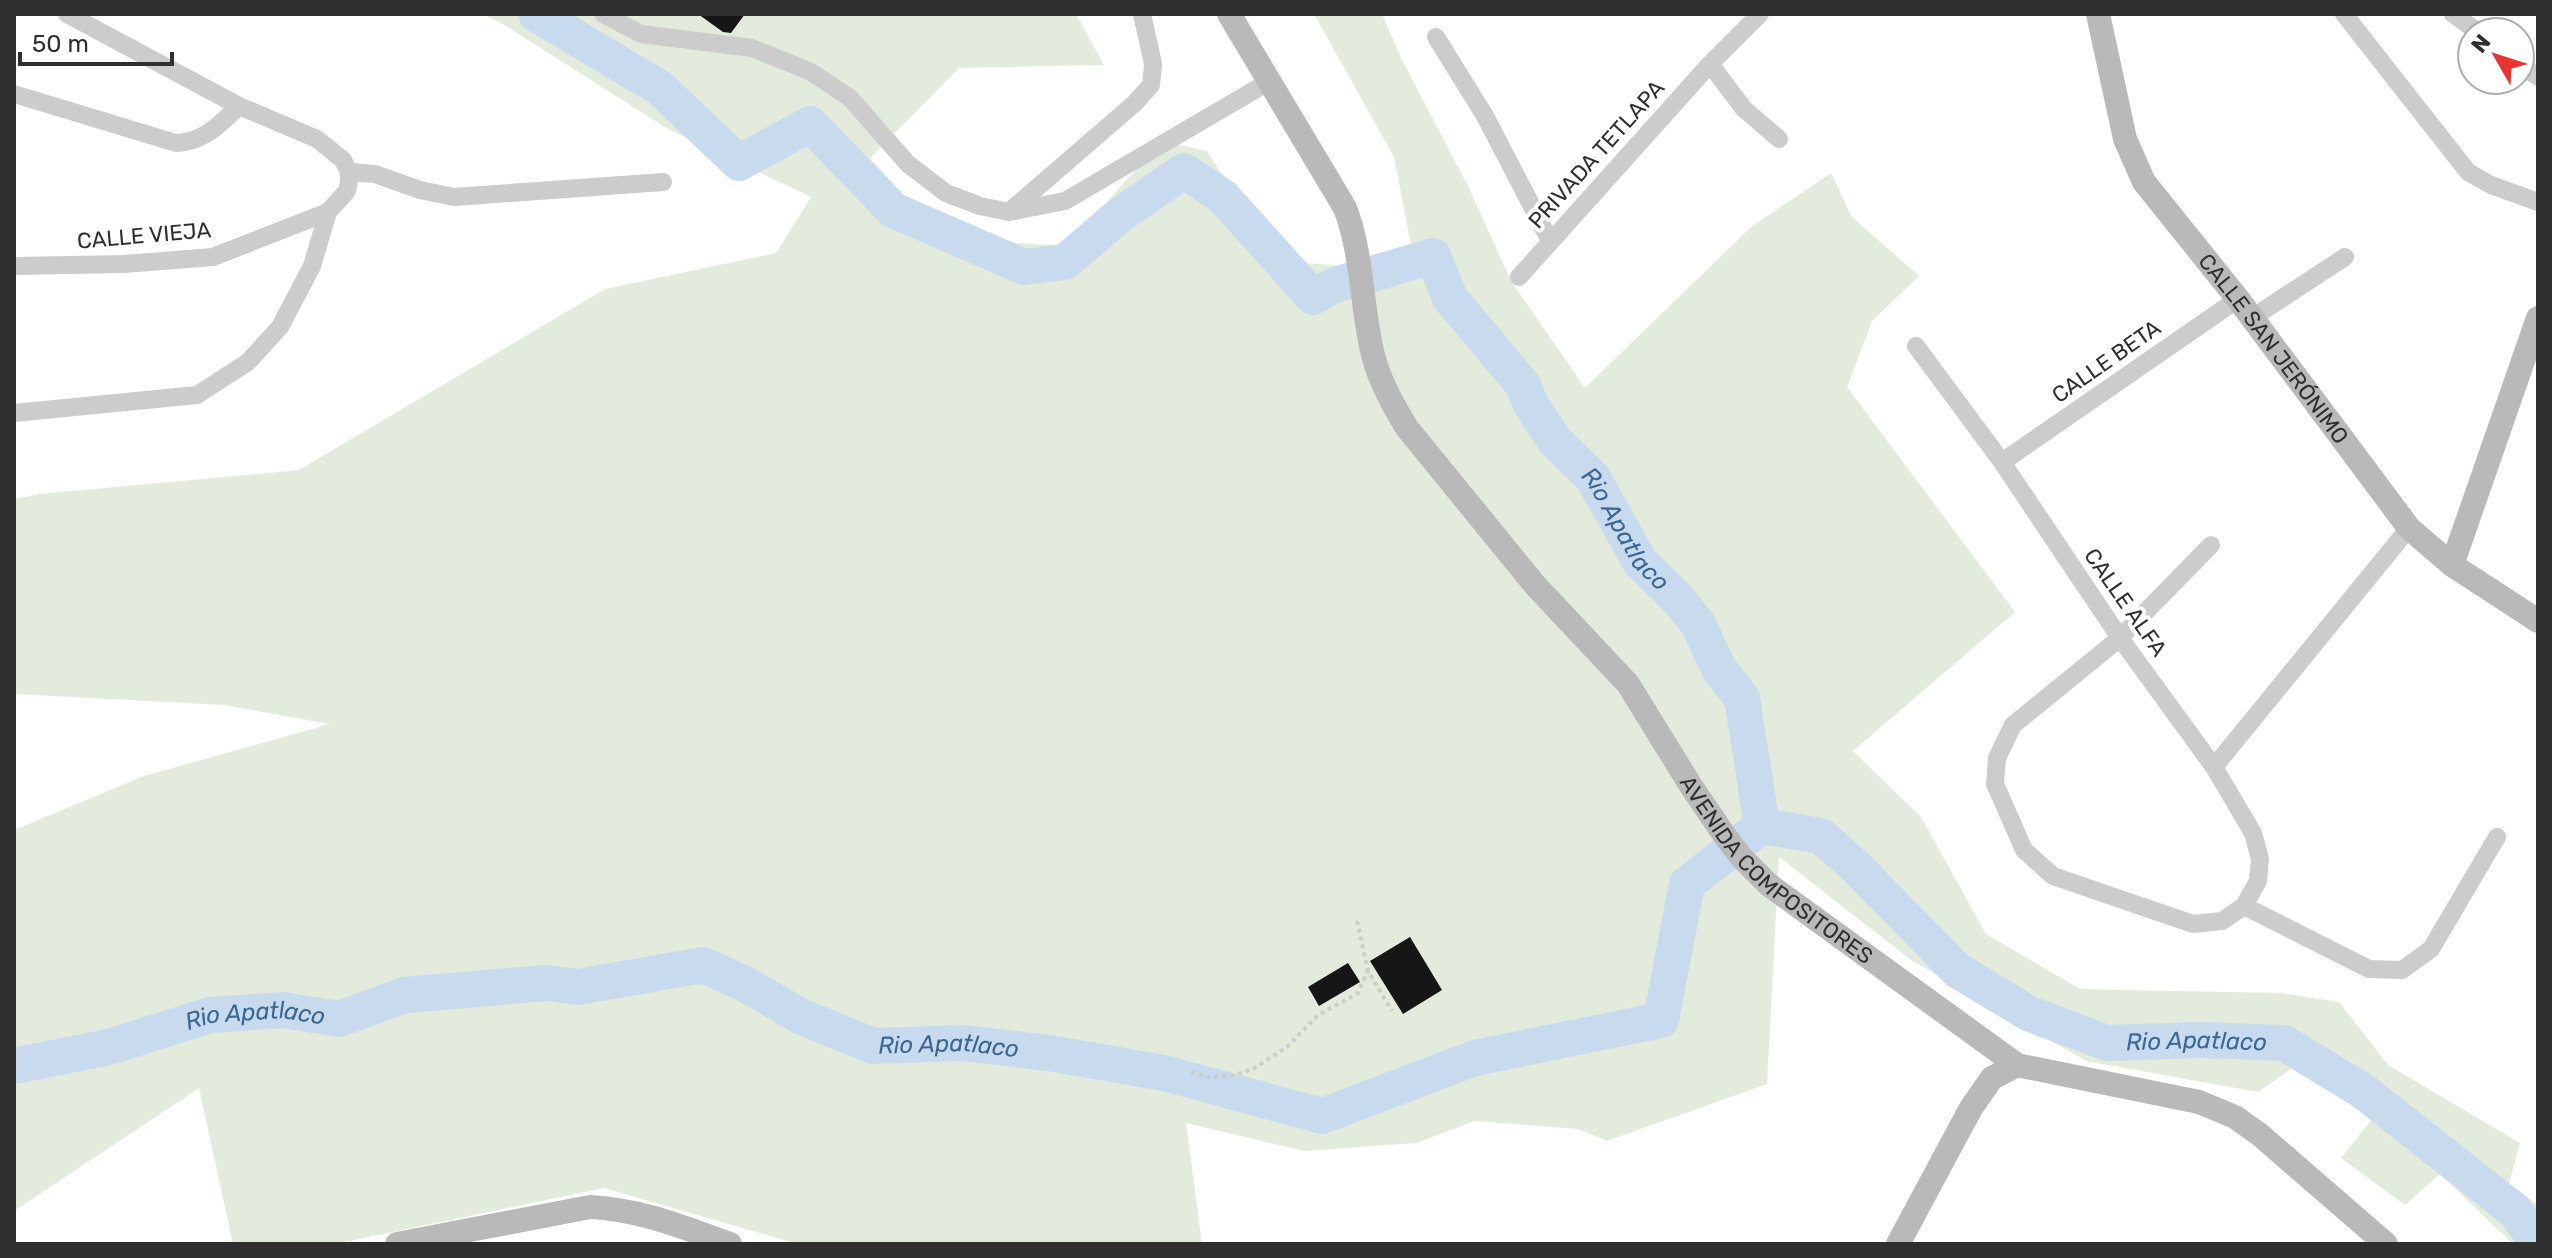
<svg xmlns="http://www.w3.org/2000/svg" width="2552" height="1258" font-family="Rubik,sans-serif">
	<rect width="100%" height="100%" fill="#fff"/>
	<!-- green -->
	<path fill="#e3ecdc" d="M483 14H1076L1104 65 959 68 870 158 944 239 1068 246 1161 141 1207 151 1277 261 1416 271 1394 157 1314 14H1382L1401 58 1469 188 1511 281 1585 388 1751 227 1831 173 1852 217 1919 276 1872 321 1847 387 2015 612 1853 751 1921 817 1986 934 2080 989 2281 993 2339 1002 2388 1065 2520 1143 2509 1184 2538 1205V1244H2513L2440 1174 2405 1205 2341 1158 2373 1118 2297 1065 2258 1092 2086 1061 1911 960 1779 857 1767 1084 1607 1141 1578 1129 1475 1121 1416 1143 1304 1151 1186 1123 1202 1244H798L604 1188 335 1244H233L199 1088 14 1211V830L144 776 330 724 224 705 14 694V499L39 494 299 470 605 289 776 253 811 197 668 129 506 26Z"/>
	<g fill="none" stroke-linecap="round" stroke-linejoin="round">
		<!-- river -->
		<g stroke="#c8daed" stroke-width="36">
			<path id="s1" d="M536 14 660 88 739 163 810 124 893 210 1024 267 1065 262 1120 215 1184 171 1223 197 1313 297 1335 285 1433 256 1450 298 1523 385 1530 403 1555 441 1593 478 1640 562 1676 597 1698 624 1719 669 1742 698 1762 826"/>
			<path id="s2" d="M14 1066 109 1047 210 1015 283 1010 339 1019 405 995 546 983 578 987 703 965 745 984 800 1016 873 1046 964 1043 1049 1053 1164 1073 1322 1116 1475 1058 1661 1020 1687 884 1762 826 1821 836 1855 866 1957 970 2030 1014 2107 1043 2199 1040 2284 1043 2363 1091 2515 1211 2538 1243"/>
		</g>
	</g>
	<!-- building -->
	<path fill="#161616" d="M698 14H745L731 33 723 32Z
		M1410 937 1442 990 1403 1014 1370 961Z
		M1348 963 1360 982 1319 1006 1308 987Z"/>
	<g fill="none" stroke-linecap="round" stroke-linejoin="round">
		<!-- path -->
		<path stroke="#ccc" stroke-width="4" stroke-dasharray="4 4" stroke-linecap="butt" d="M1357 921 1368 971 1392 1011
			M1191 1072 1209 1077 1231 1076 1253 1069 1287 1047 1318 1015 1357 994 1368 971"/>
		<!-- street -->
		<path stroke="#ccc" stroke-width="18" d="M603 14 641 34 752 48 811 72 850 98 908 164 946 193 980 206 1009 212 1065 201 1270 81
			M2344 14 2468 172 2491 185 2538 202
			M2453 14 2478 32
			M1436 37 1485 116 1550 241
			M1710 64 1744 109 1779 139
			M2520 64 2538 77
			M14 94 176 143C204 142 220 124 239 106
			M349 172 375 174 420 190 454 197 663 182
			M1010 211 1135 103 1151 85 1153 64 1142 14
			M14 266 124 264 213 257 328 212 347 191 349 181V172L343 160 317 139 239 106 67 14
			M1519 277 1710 64 1760 14
			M2252 318 2345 257
			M1916 346 2002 462 2120 638 2214 767 2253 833 2260 859 2258 881 2244 906 2222 921 2193 924 2053 876 2024 850 1995 784 1997 758 2013 725 2120 638 2211 545
			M14 413 197 395 248 362 280 327 312 266 328 212
			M2002 462 2238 299
			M2214 767 2409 528
			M2244 906 2369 969 2402 970 2431 949 2497 837"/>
		<!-- secondary -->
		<g stroke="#b9b9b9" stroke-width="24">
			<path id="s3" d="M1229 14 1345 208C1363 255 1361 306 1373 355 1380 382 1393 405 1407 428L1535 585 1628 684 1691 786 1725 836 1742 858 1769 885 2017 1065 2199 1102 2235 1117 2259 1134 2386 1244"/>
			<path id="s4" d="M2098 14 2125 139 2144 182 2238 299 2409 528 2452 565 2538 621"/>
			<path d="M2452 565 2538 318"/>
			<path d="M397 1244 590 1207C639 1209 685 1228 730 1244"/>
			<path d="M1898 1244 1971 1108 1992 1078 2017 1065"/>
		</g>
	</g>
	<g text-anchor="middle" stroke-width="8" stroke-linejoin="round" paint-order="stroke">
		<!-- street labels -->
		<g font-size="22" fill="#2f2f2f" stroke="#fff">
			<text transform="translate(1596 154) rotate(-48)" y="8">PRIVADA TETLAPA</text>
			<text transform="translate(144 235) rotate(-5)" y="8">CALLE VIEJA</text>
			<text dy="8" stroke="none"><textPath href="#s4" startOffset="386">CALLE SAN JERÓNIMO</textPath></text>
			<text transform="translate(2106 361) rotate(-35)" y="8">CALLE BETA</text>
			<text transform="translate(2126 602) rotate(55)" y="8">CALLE ALFA</text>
			<text dy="8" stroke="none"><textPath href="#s3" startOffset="1036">AVENIDA COMPOSITORES</textPath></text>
		</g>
		<!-- water labels -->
		<g font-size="24" font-style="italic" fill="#3a6793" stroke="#fff">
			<text dy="8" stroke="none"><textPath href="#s1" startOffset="1434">Rio Apatlaco</textPath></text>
			<text dy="8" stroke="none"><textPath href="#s2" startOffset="248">Rio Apatlaco</textPath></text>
			<text dy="8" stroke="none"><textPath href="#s2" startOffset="2444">Rio Apatlaco</textPath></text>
			<text dy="8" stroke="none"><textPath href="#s2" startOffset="968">Rio Apatlaco</textPath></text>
		</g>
	</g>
	<!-- border -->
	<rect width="2552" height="1258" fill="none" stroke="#2f2f2f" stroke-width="32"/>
	<!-- north arrow -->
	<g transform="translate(2496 56) rotate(309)"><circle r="38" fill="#ffffff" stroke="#acacac" stroke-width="2"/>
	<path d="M0-6L14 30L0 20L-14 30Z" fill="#ea332c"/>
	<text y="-12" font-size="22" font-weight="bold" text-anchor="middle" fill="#2f2f2f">N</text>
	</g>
	<!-- scale -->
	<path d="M20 52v12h152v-12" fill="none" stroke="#2f2f2f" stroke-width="4"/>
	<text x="32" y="52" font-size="24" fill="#2f2f2f" stroke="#ffffff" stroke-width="6" paint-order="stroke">50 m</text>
</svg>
